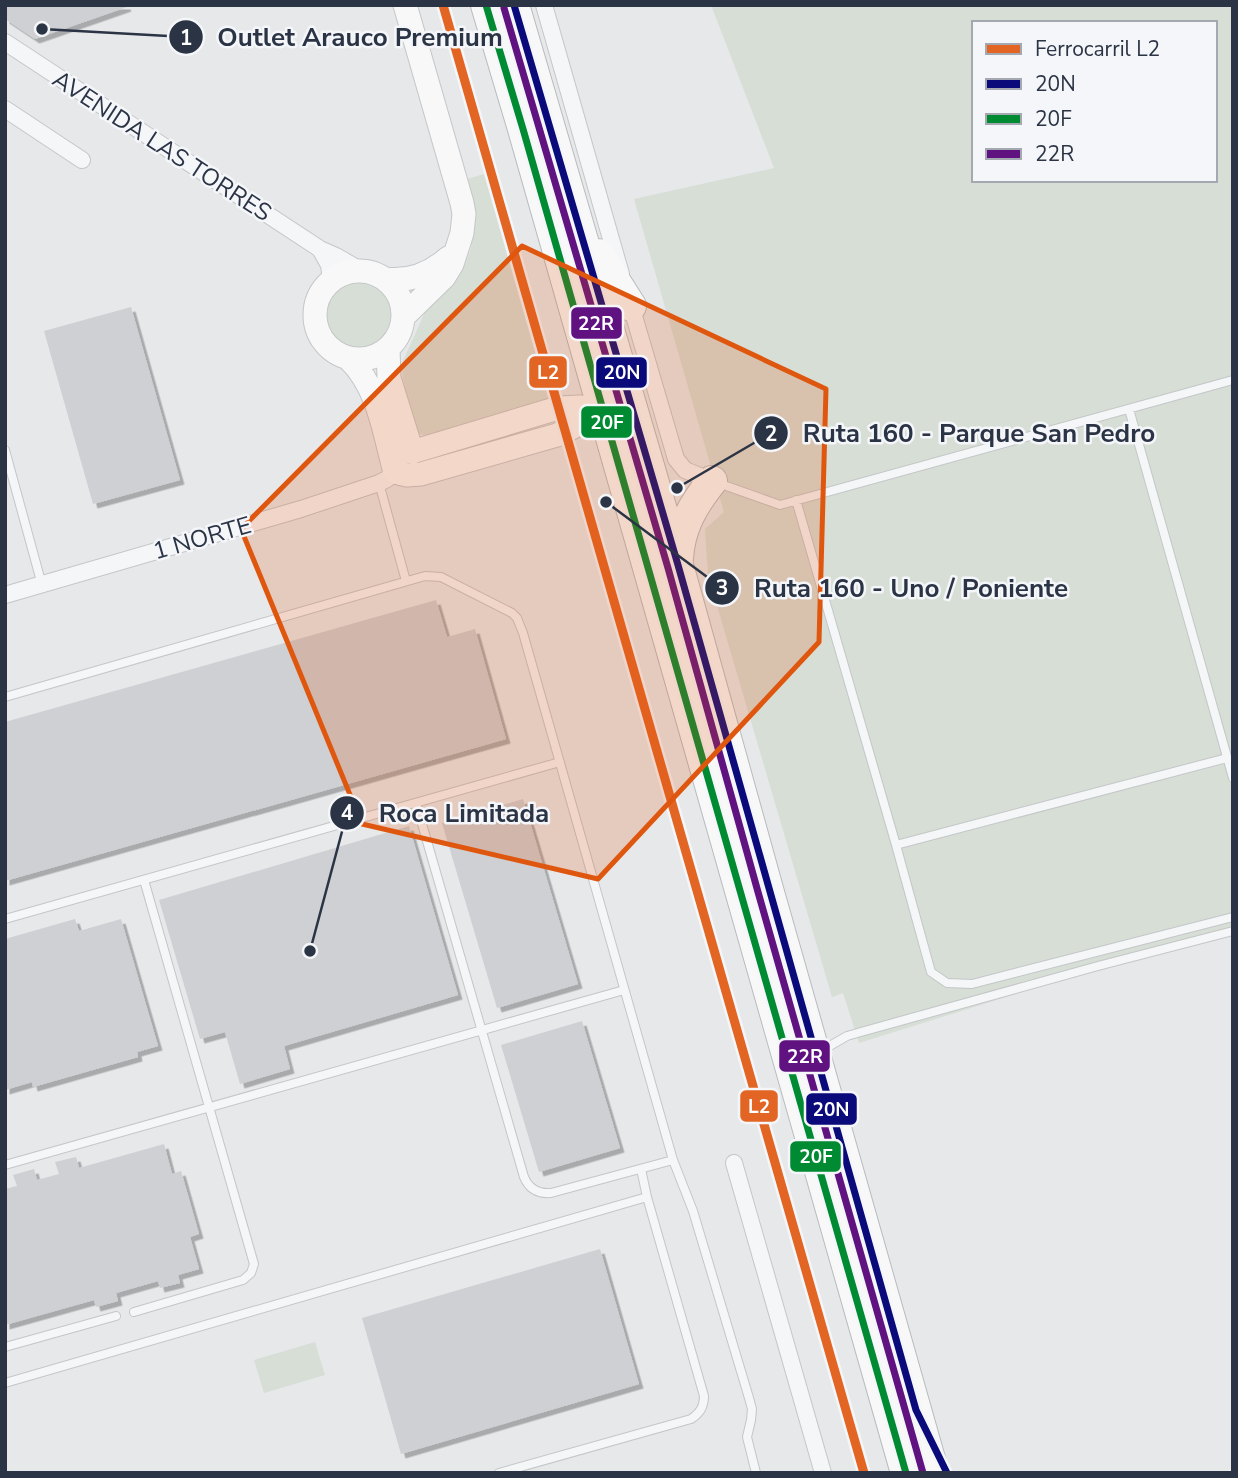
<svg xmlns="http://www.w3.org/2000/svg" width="1238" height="1478" font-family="'Nunito Sans',sans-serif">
	<defs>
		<filter id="shadow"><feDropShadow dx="4.5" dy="4.5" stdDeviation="0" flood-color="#0004"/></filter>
	</defs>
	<rect width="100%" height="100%" fill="#e6e8ea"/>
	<!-- green -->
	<path fill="#d6ded6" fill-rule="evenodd" d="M711 5H1233V934L1057 981 859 1043 843 993 832 997 708 575 705 529 724 512 634 199 774 168ZM974 23H1215V180H974Z
		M484 174 549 400 545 403 425 435 418 434 414 429 403 378 402 363 425 312 456 281 464 267 471 248 475 226 473 202 467 179Z
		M325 316a34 34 0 1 1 68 0a34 34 0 1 1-68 0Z
		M315 1342 325 1375 264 1393 254 1360Z"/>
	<!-- building -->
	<path fill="#ced0d3" filter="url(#shadow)" d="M5 5H126L127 7 35 39 5 19Z
		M131 307 180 480 93 504 44 331Z
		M436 600 447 637 475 629 506 739 5 881V722Z
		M523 799 578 984 497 1008 442 823Z
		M409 826 458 995 284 1046 290 1069 240 1084 225 1032 200 1039 159 900Z
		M75 919 79 931 121 919 158 1046 137 1052 138 1057 33 1087 32 1082 5 1090V939Z
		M582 1021 620 1148 539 1172 501 1045Z
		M164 1144 172 1174 181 1171 199 1234 190 1237 199 1269 178 1275 180 1283 160 1288 158 1281 116 1293 118 1301 96 1307 94 1300 5 1325V1189L17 1186 13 1175 34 1169 37 1180 59 1174 55 1162 76 1157 79 1168Z
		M600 1249 639 1384 401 1454 362 1318Z"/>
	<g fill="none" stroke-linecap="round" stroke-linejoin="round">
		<defs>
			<path id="lane" d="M1129 409 1233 778
				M5 450 42 585
				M715 482 780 505 1233 380
				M379 483 406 581
				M796 500 896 845 931 972 947 983 972 984 1233 917
				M5 697 425 576 441 577 512 613 517 618 523 633 673 1160 693 1211 749 1398 752 1409 751 1420 747 1437 756 1473
				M416 803 524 1177C529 1189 538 1194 551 1193L673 1160
				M896 845 1227 758
				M5 919 560 762
				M821 1051 847 1036 861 1032 1098 966 1233 931
				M5 1165 624 990
				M134 1312 243 1280 251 1273 254 1264 144 880
				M5 1347 116 1316
				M5 1383 647 1197
				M499 1473 691 1419C700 1413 704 1407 704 1396L647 1197 641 1169"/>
			<path id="street" d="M544 5 621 274
				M5 42 320 249 336 256 362 271
				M5 109 82 160
				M320 249 329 265 331 281
				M629 299 676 459 685 470 712 481
				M5 595 301 509 379 483 387 479 400 466
				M734 1163 823 1473"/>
			<path id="secondary" d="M315 315a44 44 0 1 1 88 0a44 44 0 1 1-88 0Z
				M385 279C409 282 430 274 448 258
				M404 316 444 277 452 264 462 233 464 214 462 203 405 5
				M388 349 389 378 412 452 558 408 580 407 602 410
				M349 359C379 388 384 433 395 472L407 475 421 474 557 435C577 427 594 413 615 406"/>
			<path id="highway" d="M486 5 523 129 906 1473
				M514 5 678 565 768 889 934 1473
				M598 254 631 306
				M678 558C680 527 693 505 712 481"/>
		</defs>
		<!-- lane casing -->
		<use href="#lane" stroke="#c4c6c8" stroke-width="10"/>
		<!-- street casing -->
		<use href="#street" stroke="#c4c6c8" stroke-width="18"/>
		<!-- secondary casing -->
		<use href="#secondary" stroke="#c4c6c8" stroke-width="25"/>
		<!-- highway casing -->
		<use href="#highway" stroke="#b8bbbf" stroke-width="32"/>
		<!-- lane -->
		<use href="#lane" stroke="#f5f6f7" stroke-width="8"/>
		<!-- street -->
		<use href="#street" stroke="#f5f6f7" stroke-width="16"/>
		<!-- secondary -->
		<use href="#secondary" stroke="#f8f8f8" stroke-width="23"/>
		<!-- highway -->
		<use href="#highway" stroke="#f8f8f8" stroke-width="30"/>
		<defs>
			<path id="bus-1" d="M514 5 678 565 916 1410 947 1473"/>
			<path id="bus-2" d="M486 5 523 129 906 1473"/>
			<path id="bus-3" d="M504 8 668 568 758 892 923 1473"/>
		</defs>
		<!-- bus-1 casing -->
		<use href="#bus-1" stroke="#f4f6f9" stroke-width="12"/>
		<!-- bus-2 casing -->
		<use href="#bus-2" stroke="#f4f6f9" stroke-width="12"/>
		<!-- bus-3 casing -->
		<use href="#bus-3" stroke="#f4f6f9" stroke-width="12"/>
		<!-- bus-1 -->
		<use href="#bus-1" stroke="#0a0a7a" stroke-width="7"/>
		<!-- bus-2 -->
		<use href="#bus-2" stroke="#008a32" stroke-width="7"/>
		<!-- bus-3 -->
		<use href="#bus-3" stroke="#5f1280" stroke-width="7"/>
		<defs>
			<path id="rail-1" d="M443 5 864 1473"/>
		</defs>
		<!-- rail-1 casing -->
		<use href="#rail-1" stroke="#f4f6f9" stroke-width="14"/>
		<!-- rail-1 -->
		<use href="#rail-1" stroke="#e36523" stroke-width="9"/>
	</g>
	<!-- marked area -->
	<path fill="#df570f" fill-opacity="0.2" stroke="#df570f" stroke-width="5" stroke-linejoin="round" d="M522 246 826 389 819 642 598 879 362 824 241 529Z"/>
	<g text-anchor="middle" stroke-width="5" stroke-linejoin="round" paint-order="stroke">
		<!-- street labels -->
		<g font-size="24" fill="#2b3445" stroke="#f4f6f9">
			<text transform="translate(162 146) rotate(33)" y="8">AVENIDA LAS TORRES</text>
			<text transform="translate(202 538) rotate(-16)" y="8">1 NORTE</text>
		</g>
	</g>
	<!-- callouts -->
	<path fill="none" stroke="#2b3445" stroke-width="2.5" d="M42 29L186 37M677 488L771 433M606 502L722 588M310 951L347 813"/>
	<g fill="#2b3445" stroke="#f4f6f9" stroke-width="2.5">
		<circle cx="42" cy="29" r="7"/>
		<circle cx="677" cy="488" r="7"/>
		<circle cx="606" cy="502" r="7"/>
		<circle cx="310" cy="951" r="7"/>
		<circle cx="186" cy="37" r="18"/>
		<circle cx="771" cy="433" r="18"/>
		<circle cx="722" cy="588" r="18"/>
		<circle cx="347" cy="813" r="18"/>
	</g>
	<g font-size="21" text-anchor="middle" font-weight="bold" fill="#fff">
		<text x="186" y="45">1</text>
		<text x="771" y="441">2</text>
		<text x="722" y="595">3</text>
		<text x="347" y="820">4</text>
	</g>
	<g font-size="26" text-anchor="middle" font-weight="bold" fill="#2b3445" stroke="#f4f6f9" stroke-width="5" stroke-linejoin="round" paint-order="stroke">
		<text x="360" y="46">Outlet Arauco Premium</text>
		<text x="979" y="442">Ruta 160 - Parque San Pedro</text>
		<text x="911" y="597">Ruta 160 - Uno / Poniente</text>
		<text x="464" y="822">Roca Limitada</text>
	</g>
	<g stroke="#f4f6f9" stroke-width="2.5">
		<rect x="570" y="306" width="53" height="34" rx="7" fill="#5f1280"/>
		<rect x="528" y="355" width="40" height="34" rx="7" fill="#e36523"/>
		<rect x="595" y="356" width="53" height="33" rx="7" fill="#0a0a7a"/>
		<rect x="580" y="405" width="53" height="34" rx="7" fill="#008a32"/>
		<rect x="778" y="1039" width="53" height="34" rx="7" fill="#5f1280"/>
		<rect x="739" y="1089" width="40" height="34" rx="7" fill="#e36523"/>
		<rect x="805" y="1092" width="53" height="34" rx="7" fill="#0a0a7a"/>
		<rect x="789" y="1140" width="53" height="33" rx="7" fill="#008a32"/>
	</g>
	<g font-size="19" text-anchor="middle" font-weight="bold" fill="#fff">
		<text x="596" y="330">22R</text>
		<text x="548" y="379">L2</text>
		<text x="622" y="379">20N</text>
		<text x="607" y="429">20F</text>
		<text x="805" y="1063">22R</text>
		<text x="759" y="1113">L2</text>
		<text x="831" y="1116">20N</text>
		<text x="816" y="1163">20F</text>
	</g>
	<!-- border -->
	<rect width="1238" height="1478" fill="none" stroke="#2b3445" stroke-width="14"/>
	<!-- legend -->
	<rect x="972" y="21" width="245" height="161" fill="#f4f6f9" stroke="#a4a8b1" stroke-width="2"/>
	<rect x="986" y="44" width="35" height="10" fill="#e36523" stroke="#a4a8b1" stroke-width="2"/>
	<text x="1035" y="56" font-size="21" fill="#2b3445">Ferrocarril L2</text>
	<rect x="986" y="79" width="35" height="10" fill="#0a0a7a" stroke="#a4a8b1" stroke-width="2"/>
	<text x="1035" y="91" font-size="21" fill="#2b3445">20N</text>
	<rect x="986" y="114" width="35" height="10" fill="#008a32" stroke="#a4a8b1" stroke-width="2"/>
	<text x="1035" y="126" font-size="21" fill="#2b3445">20F</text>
	<rect x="986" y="149" width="35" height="10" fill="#5f1280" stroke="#a4a8b1" stroke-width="2"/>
	<text x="1035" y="161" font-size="21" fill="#2b3445">22R</text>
</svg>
